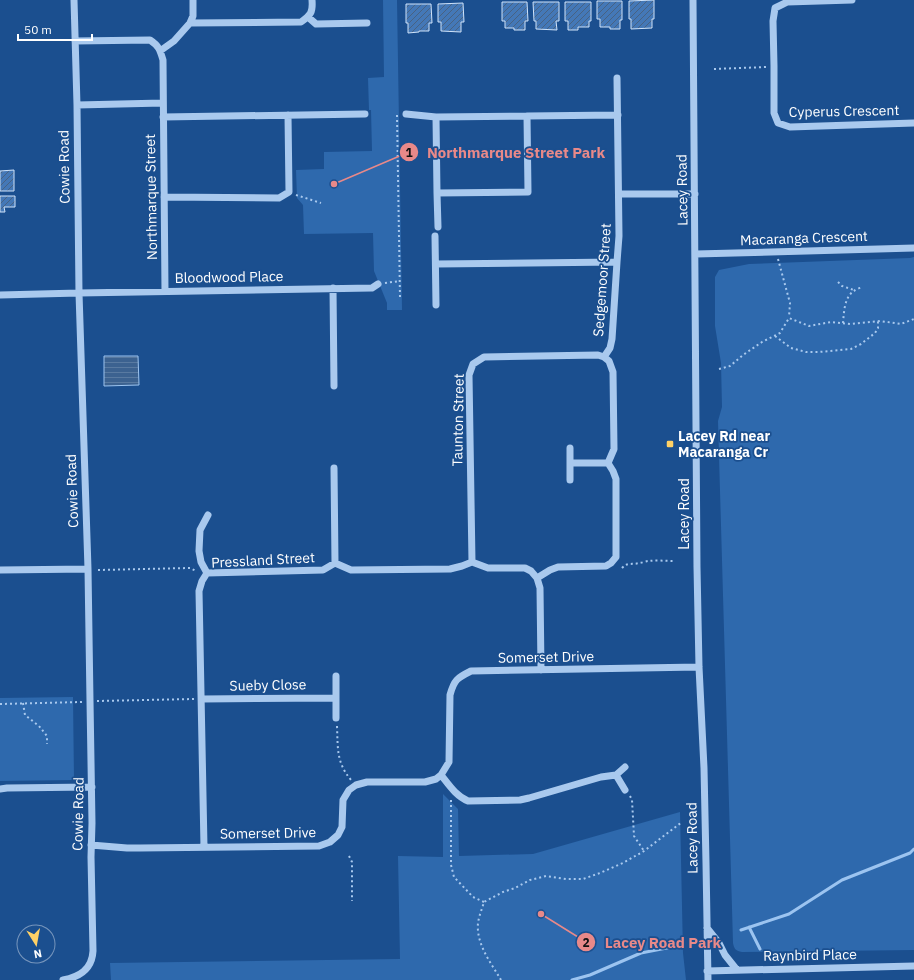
<svg xmlns="http://www.w3.org/2000/svg" width="914" height="980" font-family="'IBM Plex Sans',sans-serif">
	<defs>
		<pattern id="water-rules" width="6" height="5" patternUnits="userSpaceOnUse"><rect width="6" height="5" fill="#3c6290"/><path d="M0 2.5h6" fill="none" stroke="#597aa1"/></pattern>
		<pattern id="building-hatch" width="6" height="6" patternUnits="userSpaceOnUse"><rect width="6" height="6" fill="#4478b7"/><path d="M-1 1l2-2M0 6l6-6M5 7l2-2" fill="none" stroke="#486282"/></pattern>
	</defs>
	<rect width="100%" height="100%" fill="#1b4f8f"/>
	<!-- green -->
	<path fill="#2e69ad" d="M383 0H397L402 310H387V303L374 271 373 233 304 234 303 205 297 198 296 170 324 169V152L372 151 371 110H369L368 78 384 77Z
		M914 257V950L742 952C736 951 734 949 733 943L718 421 722 407 721 363 715 326V277L719 270 749 264 910 258Z
		M73 697 74 780 0 781V698Z
		M443 794 458 809 459 856 533 854 680 812 683 953 686 980H111L110 963 400 959 398 856 443 857Z"/>
	<!-- water -->
	<path fill="url(#water-rules)" stroke="#9cc4f0" d="M104 356H138L139 385 104 386Z"/>
	<g fill="none" stroke-linecap="round" stroke-linejoin="round">
		<!-- stream -->
		<path stroke="#9cc4f0" stroke-width="3" d="M749 927 760 949
			M741 930 789 914 842 880 910 853 914 849
			M572 980 590 975 641 953 682 945"/>
	</g>
	<!-- building -->
	<path fill="url(#building-hatch)" stroke="#cfe3fa" d="M654 0V19H652V28L631 29V19H629V1Z
		M597 1H622V20H620V29H610V27H600V19H597Z
		M502 2H527L528 21H525V30H514V28H505V21H502Z
		M533 2H559V21H556L557 30 536 29V21H534Z
		M565 2H591V21H589V27H578V30H568V21H565Z
		M463 3 464 22H461V32L441 31V22H438V4Z
		M406 4H431L432 23H429V31H419V32L408 33V23H406Z
		M14 170V191H0V171Z
		M0 196H15V207H4L5 212H0Z"/>
	<g fill="none" stroke-linecap="round" stroke-linejoin="round">
		<!-- path -->
		<path stroke="#a9c9ee" stroke-width="2" stroke-dasharray="2 3" stroke-linecap="butt" d="M714 69 767 67
			M397 115 400 298
			M296 195 321 203
			M778 259 790 303 789 317
			M838 282 842 286 854 290
			M385 283 400 281
			M843 323C844 313 844 297 854 291 856 289 860 288 863 287
			M775 336 791 348 806 352H819L851 349 861 344 875 333 878 328V321
			M719 369 730 366 743 355 762 342 780 333 789 318 809 326 831 322 850 324 880 321 901 324 914 319
			M622 568C627 562 632 565 639 563 642 563 646 561 649 561 657 560 666 561 675 561
			M98 570 190 568 196 571
			M97 701 194 699
			M23 703 25 715 39 726 47 736V744
			M0 704 82 702
			M337 726C338 748 336 762 351 780
			M630 796 632 800 634 836 644 851
			M451 800V865L454 877 473 897 484 902
			M349 856 352 862V901
			M501 980C491 963 476 944 478 923 479 916 482 909 484 902L503 892 515 888 530 880 546 876 566 879H583L600 873 623 863 644 851 682 822"/>
		<!-- minor -->
		<path stroke="#a9c9ee" stroke-width="7" d="M693 0 697 567 699 667 704 768 706 863 708 980
			M852 0 787 2 775 8 773 21 774 66V113L778 123 790 127 914 123
			M308 17 316 24 367 23
			M190 23 301 22C311 15 313 12 312 0
			M75 41 150 40C159 46 160 50 163 60L165 291
			M160 51 174 41 190 23 193 16V0
			M77 105 163 103
			M406 114 436 117
			M163 117 365 114
			M437 193 436 117 527 116
			M619 194H695
			M164 197 279 198 289 192 288 115
			M438 227 437 193 528 192 527 116 618 115
			M435 236 436 305
			M696 254 914 248
			M436 264 617 262
			M333 288 334 386
			M0 295 79 293 372 288 378 284
			M570 448V480
			M570 463H608
			M334 468 335 563
			M472 562 469 375 473 364 484 357 598 355 604 357
			M0 570 88 569
			M207 573 201 562 199 551 200 530 208 515
			M537 578 550 570 558 567 606 566 611 563 616 557V479L613 471 608 463 614 449 613 372 609 361 604 357 610 348 612 339 617 262 619 236 617 78
			M202 699 336 698
			M336 718V676
			M625 767 616 775 625 790
			M441 775C449 785 456 796 468 801L520 800 529 798 601 777 616 775
			M0 789 7 788 92 787
			M91 845 127 848H140L319 846 330 842 338 835 342 827 343 800 349 790 356 785 367 782H425L436 779 441 775 449 762 450 695C454 680 457 678 471 671L699 667
			M204 847 199 591 202 581 207 573 323 570 335 563 351 570 450 569 462 566 472 562 488 568H525L531 571 537 578 540 588 541 670
			M707 928 719 943 725 955 737 970
			M707 971 914 966
			M63 980C79 977 92 970 93 951L91 857 92 823 90 701 88 569 79 293 77 105 74 0"/>
	</g>
	<!-- markers -->
	<rect fill="#ffd166" stroke="#1b4f8f" stroke-width="1.5" x="666" y="440" width="8" height="8" rx="2"/>
	<g text-anchor="middle" stroke-width="3.5" stroke-linejoin="round" paint-order="stroke">
		<!-- street labels -->
		<g font-size="14" fill="#fff" stroke="#1b4f8f">
			<text transform="translate(844 111) rotate(-1)" y="5">Cyperus Crescent</text>
			<text transform="translate(64 167) rotate(-91)" y="5">Cowie Road</text>
			<text transform="translate(682 190) rotate(-91)" y="5">Lacey Road</text>
			<text transform="translate(151 197) rotate(-91)" y="5">Northmarque Street</text>
			<text transform="translate(804 238) rotate(-2)" y="5">Macaranga Crescent</text>
			<text transform="translate(229 277) rotate(-1)" y="5">Bloodwood Place</text>
			<text transform="translate(602 280) rotate(-86)" y="5">Sedgemoor Street</text>
			<text transform="translate(458 420) rotate(-89)" y="5">Taunton Street</text>
			<text transform="translate(72 491) rotate(-92)" y="5">Cowie Road</text>
			<text transform="translate(684 514) rotate(-90)" y="5">Lacey Road</text>
			<text transform="translate(263 560) rotate(-3)" y="5">Pressland Street</text>
			<text transform="translate(546 657) rotate(-1)" y="5">Somerset Drive</text>
			<text transform="translate(268 685) rotate(-1)" y="5">Sueby Close</text>
			<text transform="translate(78 814) rotate(-89)" y="5">Cowie Road</text>
			<text transform="translate(268 833) rotate(-1)" y="5">Somerset Drive</text>
			<text transform="translate(692 838) rotate(-91)" y="5">Lacey Road</text>
			<text transform="translate(810 955) rotate(-1)" y="5">Raynbird Place</text>
		</g>
		<!-- poi labels -->
		<g font-size="14" font-weight="bold" fill="#fff" stroke="#1b4f8f" text-anchor="start">
			<text x="678" y="441">Lacey Rd near<tspan x="678" dy="16">Macaranga Cr</tspan></text>
		</g>
	</g>
	<!-- callouts -->
	<path fill="none" stroke="#e88989" stroke-width="1.5" d="M334 184L409 152M541 914L586 942"/>
	<g fill="#e88989" stroke="#1b4f8f" stroke-width="1.5">
		<circle cx="334" cy="184" r="4"/>
		<circle cx="541" cy="914" r="4"/>
		<circle cx="409" cy="152" r="10"/>
		<circle cx="586" cy="942" r="10"/>
	</g>
	<g font-size="12" text-anchor="middle" font-weight="bold" fill="#111">
		<text x="409" y="157">1</text>
		<text x="586" y="947">2</text>
	</g>
	<g font-size="15" text-anchor="middle" font-weight="bold" fill="#e88989" stroke="#1b4f8f" stroke-width="3.5" stroke-linejoin="round" paint-order="stroke">
		<text x="516" y="158">Northmarque Street Park</text>
		<text x="663" y="948">Lacey Road Park</text>
	</g>
	<!-- north arrow -->
	<g transform="translate(36 944) rotate(169)"><circle r="19" fill="#1b4f8f" stroke="#7695bc"/>
	<path d="M0-3L7 15L0 10L-7 15Z" fill="#ffd166"/>
	<text y="-6" font-size="11" font-weight="bold" text-anchor="middle" fill="#ffffff">N</text>
	</g>
	<!-- scale -->
	<path d="M18 34v6h74v-6" fill="none" stroke="#ffffff" stroke-width="2"/>
	<text x="24" y="34" font-size="12" fill="#ffffff" stroke="#1b4f8f" stroke-width="3" paint-order="stroke">50 m</text>
</svg>
